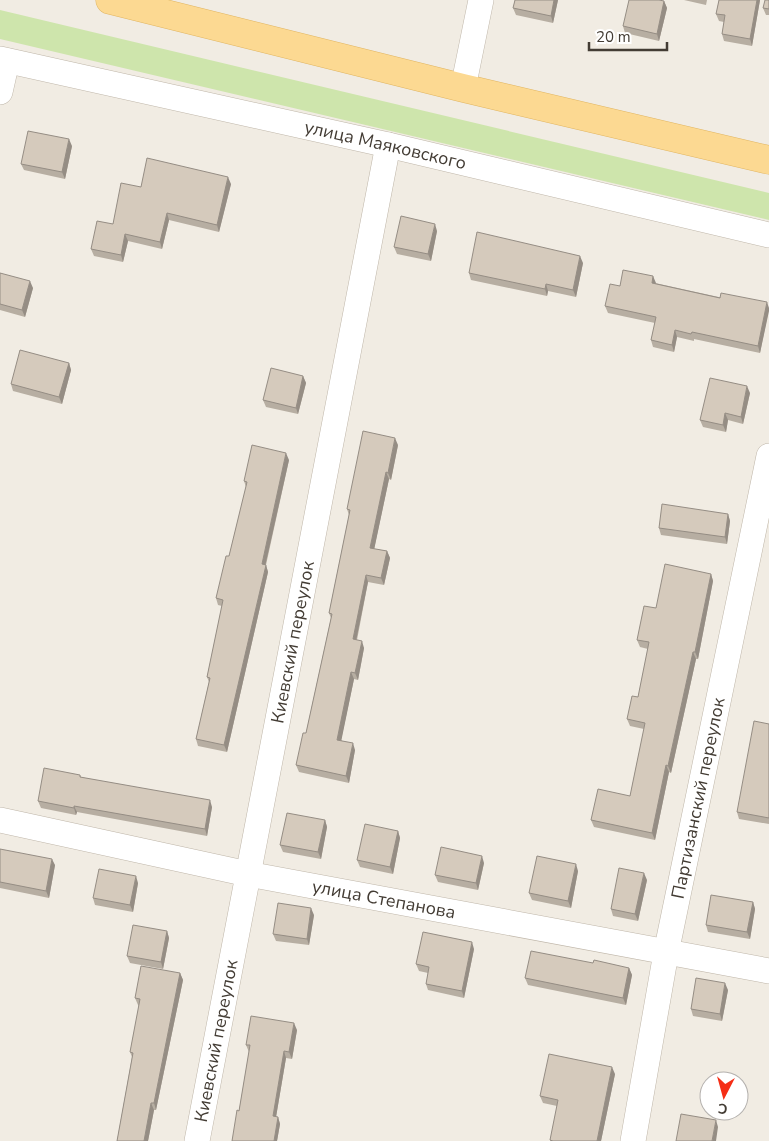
<svg xmlns="http://www.w3.org/2000/svg" width="769" height="1141" font-family="'Nunito Sans',sans-serif">
	<rect width="100%" height="100%" fill="#f1ece3"/>
	<!-- green -->
	<path fill="#cee5ac" d="M0 10 769 193V220L0 39Z"/>
	<g fill="none" stroke-linecap="round" stroke-linejoin="round">
		<defs>
			<g id="minor">
				<path id="s1" d="M0 59 388 145 769 235"/>
				<path d="M463 88 481 0"/>
				<path d="M0 92 7 61"/>
				<path id="s2" d="M0 820 248 874 769 971"/>
				<path id="s3" d="M197 1141 388 145"/>
				<path id="s4" d="M633 1141 666 953 769 456"/>
			</g>
			<path id="primary" d="M110 0 463 88 769 160"/>
		</defs>
		<!-- minor casing -->
		<use href="#minor" stroke="#bfb6a9" stroke-width="26"/>
		<!-- primary casing -->
		<use href="#primary" stroke="#e0b562" stroke-width="29"/>
		<!-- minor -->
		<use href="#minor" stroke="#fff" stroke-width="25"/>
		<!-- primary -->
		<use href="#primary" stroke="#fcd992" stroke-width="28"/>
	</g>
	<!-- wall -->
	<path fill="#b7aea2" d="M515 0H558L553 23 516 15 513 8Z
		M684 0H707L706 5Z
		M719 0H760L752 46 724 41 722 34 724 22 719 21 716 14Z
		M769 0V15H766L763 8Z
		M664 1 667 8 659 41 625 33 623 26Z
		M72 146 65 179 24 170 21 164Z
		M231 184 219 232 169 220 162 249 128 241 123 262 94 256 91 249 113 224 141 187Z
		M437 231 431 261 397 254 394 247Z
		M583 263 576 297 548 291 547 296 471 280 469 273Z
		M0 273 33 288 25 317 0 310Z
		M653 276 655 283 769 308 760 353 694 339V341L677 337 674 352 653 347 651 340 655 323 608 313 605 306 620 286Z
		M69 363 71 370 62 404 13 391 11 384Z
		M303 376 306 383 298 414 266 407 263 400Z
		M750 393 743 424 728 420 726 432 703 427 700 420Z
		M398 445 391 480 389 479 374 549 387 551 390 558 384 585 368 582 357 640 364 648 358 680 354 679 341 740 355 750 349 783 299 772 296 765 306 733 331 618 329 613 349 515 347 509Z
		M289 460 266 565 268 572 227 752 198 746 196 739 209 682 207 677 222 606 218 605 216 598 229 556 246 487 244 481Z
		M728 514 730 521 727 544 661 535 659 528Z
		M711 574 713 581 698 659H696L671 773 669 772 655 840 594 827 591 820 630 796 644 729 630 726 627 719 638 697 648 649 640 647 637 640 656 608Z
		M769 724V824L739 819 737 812Z
		M80 775 81 777 212 807 207 836 77 812 76 815 41 808 38 801Z
		M325 820 327 827 321 859 283 852 280 845Z
		M398 831 400 838 393 874 360 867 357 860Z
		M0 849 55 865 49 898 0 888Z
		M484 863 478 890 438 882 435 875Z
		M578 871 571 908 532 900 529 893Z
		M647 880 638 921 613 916 611 909Z
		M138 883 133 912 95 905 93 898Z
		M753 902 755 909 750 939 708 932 706 925Z
		M314 915 309 945 276 941 273 934Z
		M167 931 169 938 163 969 130 963 127 956Z
		M474 949 464 998 428 990 426 984 428 973 419 971 416 964Z
		M593 963 629 968 632 975 626 1005 528 985 525 978Z
		M180 973 183 980 156 1110H154L148 1141H117L132 1057 130 1052 139 1006 138 1005 135 998Z
		M728 990 722 1021 693 1016 691 1009Z
		M297 1030 292 1059 286 1058 276 1117H278L280 1124 277 1141H232L239 1111 249 1052 246 1045Z
		M615 1074 601 1141H550L557 1106 543 1103 540 1096Z"/>
	<!-- shaded-wall -->
	<path fill="#958d84" d="M554 0H558L553 23 551 16Z
		M757 0H760L752 46 750 39Z
		M664 1 667 8 659 41 657 34Z
		M69 139 72 146 65 179 62 172Z
		M228 177 231 184 219 232 217 225Z
		M167 213 169 220 162 249 160 242Z
		M435 224 437 231 431 261 428 254Z
		M125 234 128 241 123 262 121 255Z
		M580 256 583 263 576 297 573 290Z
		M653 276 656 283 654 289 652 283Z
		M30 281 33 288 25 317 22 310Z
		M546 284 548 291 547 296 545 289Z
		M767 302 769 308V311L760 353 758 346Z
		M675 330 677 337 674 352 672 345Z
		M69 363 71 370 62 404 59 397Z
		M303 376 306 383 298 414 296 408Z
		M747 386 750 393 743 424 741 417Z
		M725 413 728 420 726 432 723 425Z
		M395 438 398 445 391 480 388 473Z
		M286 453 289 460 264 571 262 564Z
		M386 472 389 479 373 555 370 548Z
		M728 514 730 521 727 544 725 537Z
		M387 551 390 558 384 585 381 578Z
		M266 565 268 572 227 752 224 745Z
		M711 574 713 581 698 659 695 652Z
		M366 575 368 582 355 646 353 639Z
		M362 641 364 648 358 680 355 673Z
		M693 652 696 659 671 773 668 766Z
		M351 672 354 679 340 747 337 740Z
		M353 743 355 750 349 783 346 776Z
		M666 765 669 772 655 840 652 833Z
		M210 800 212 807 207 836 205 829Z
		M74 806 77 812 76 815 74 808Z
		M325 820 327 827 321 859 318 852Z
		M398 831 400 838 393 874 390 867Z
		M482 856 484 863 478 890 476 883Z
		M52 859 55 865 49 898 46 891Z
		M576 864 578 871 571 908 568 901Z
		M644 873 647 880 638 921 635 914Z
		M136 876 138 883 133 912 130 905Z
		M753 902 755 909 750 939 747 932Z
		M311 908 314 915 309 945 307 939Z
		M167 931 169 938 163 969 161 962Z
		M472 942 474 949 464 998 462 991Z
		M629 968 632 975 626 1005 623 998Z
		M180 973 183 980 156 1110 154 1103Z
		M725 983 728 990 722 1021 720 1014Z
		M294 1023 297 1030 292 1059 289 1052Z
		M284 1051 286 1058 275 1123 273 1116Z
		M612 1067 615 1074 601 1141H597Z
		M151 1103 154 1110 148 1141H144Z
		M278 1117 280 1124 277 1141H274Z
		M716 1120 718 1127 716 1141H712Z"/>
	<!-- building -->
	<path fill="#d5cabc" stroke="#958d84" d="M515 0H554L551 16 513 8Z
		M629 0H659L664 1 657 34 623 26Z
		M719 0H757L750 39 722 34 725 15 716 14Z
		M765 0H769V9L763 8Z
		M28 131 69 139 62 172 21 164Z
		M147 158 228 177 217 225 167 213 160 242 125 234 121 255 91 249 97 221 113 224 121 183 141 187Z
		M401 216 435 224 428 254 394 247Z
		M477 232 580 256 573 290 546 284 545 289 469 273Z
		M623 270 653 276 652 283 720 298 721 293 767 302 758 346 692 332 691 334 675 330 672 345 651 340 656 317 605 306 610 284 620 286Z
		M0 273 30 281 22 310 0 304Z
		M20 350 69 363 59 397 11 384Z
		M271 368 303 376 296 408 263 400Z
		M710 378 747 386 741 417 725 413 723 425 700 420Z
		M363 431 395 438 388 473 386 472 370 548 387 551 381 578 366 575 353 639 362 641 355 673 351 672 337 740 353 743 346 776 296 765 303 733H306L332 614 329 613 350 510 347 509Z
		M252 445 286 453 262 564 266 565 224 745 196 739 210 678 207 677 223 600 216 598 226 556H229L247 482 244 481Z
		M662 504 728 514 725 537 659 528Z
		M665 564 711 574 695 652H693L668 766 666 765 652 833 591 820 598 789 630 796 645 723 627 719 632 696 638 697 649 642 637 640 644 606 656 608Z
		M754 721 769 724V818L737 812Z
		M44 768 80 775V777L210 800 205 829 74 806V808L38 801Z
		M287 813 325 820 318 852 280 845Z
		M365 824 398 831 390 867 357 860Z
		M441 847 482 856 476 883 435 875Z
		M0 849 52 859 46 891 0 882Z
		M537 856 576 864 568 901 529 893Z
		M619 868 644 873 635 914 611 909Z
		M99 869 136 876 130 905 93 898Z
		M711 895 753 902 747 932 706 925Z
		M278 903 311 908 307 939 273 934Z
		M133 925 167 931 161 962 127 956Z
		M423 932 472 942 462 991 426 984 429 967 416 964Z
		M531 951 593 963 594 960 629 968 623 998 525 978Z
		M141 966 180 973 154 1103H151L144 1141H117L133 1053 130 1052 140 999 135 998Z
		M696 978 725 983 720 1014 691 1009Z
		M251 1016 294 1023 289 1052 284 1051 273 1116 278 1117 274 1141H232L237 1110 239 1111 250 1045H246Z
		M549 1054 612 1067 597 1141H553L550 1140 558 1100 540 1096Z
		M681 1114 716 1120 712 1141H676Z"/>
	<g text-anchor="middle" stroke-width="4" stroke-linejoin="round" paint-order="stroke">
		<!-- street labels -->
		<g font-size="18" fill="#433c34" stroke="#fff">
			<text dy="6" stroke="none"><textPath href="#s1" startOffset="395">улица Маяковского</textPath></text>
			<text dy="6" stroke="none"><textPath href="#s3" startOffset="508">Киевский переулок</textPath></text>
			<text dy="6" stroke="none"><textPath href="#s4" startOffset="349">Партизанский переулок</textPath></text>
			<text dy="6" stroke="none"><textPath href="#s2" startOffset="392">улица Степанова</textPath></text>
			<text dy="6" stroke="none"><textPath href="#s3" startOffset="102">Киевский переулок</textPath></text>
		</g>
	</g>
	<!-- north arrow -->
	<g transform="translate(724 1096) rotate(186)"><circle r="24" fill="#ffffff" stroke="#b4b1ae"/>
	<path d="M0-4L9 19L0 12L-9 19Z" fill="#f52e16"/>
	<text y="-8" font-size="14" font-weight="bold" text-anchor="middle" fill="#433c34">С</text>
	</g>
	<!-- scale -->
	<path d="M589 42v8h78v-8" fill="none" stroke="#433c34" stroke-width="2.5"/>
	<text x="596" y="42" font-size="15" fill="#433c34" stroke="#ffffff" stroke-width="4" paint-order="stroke">20 m</text>
</svg>
